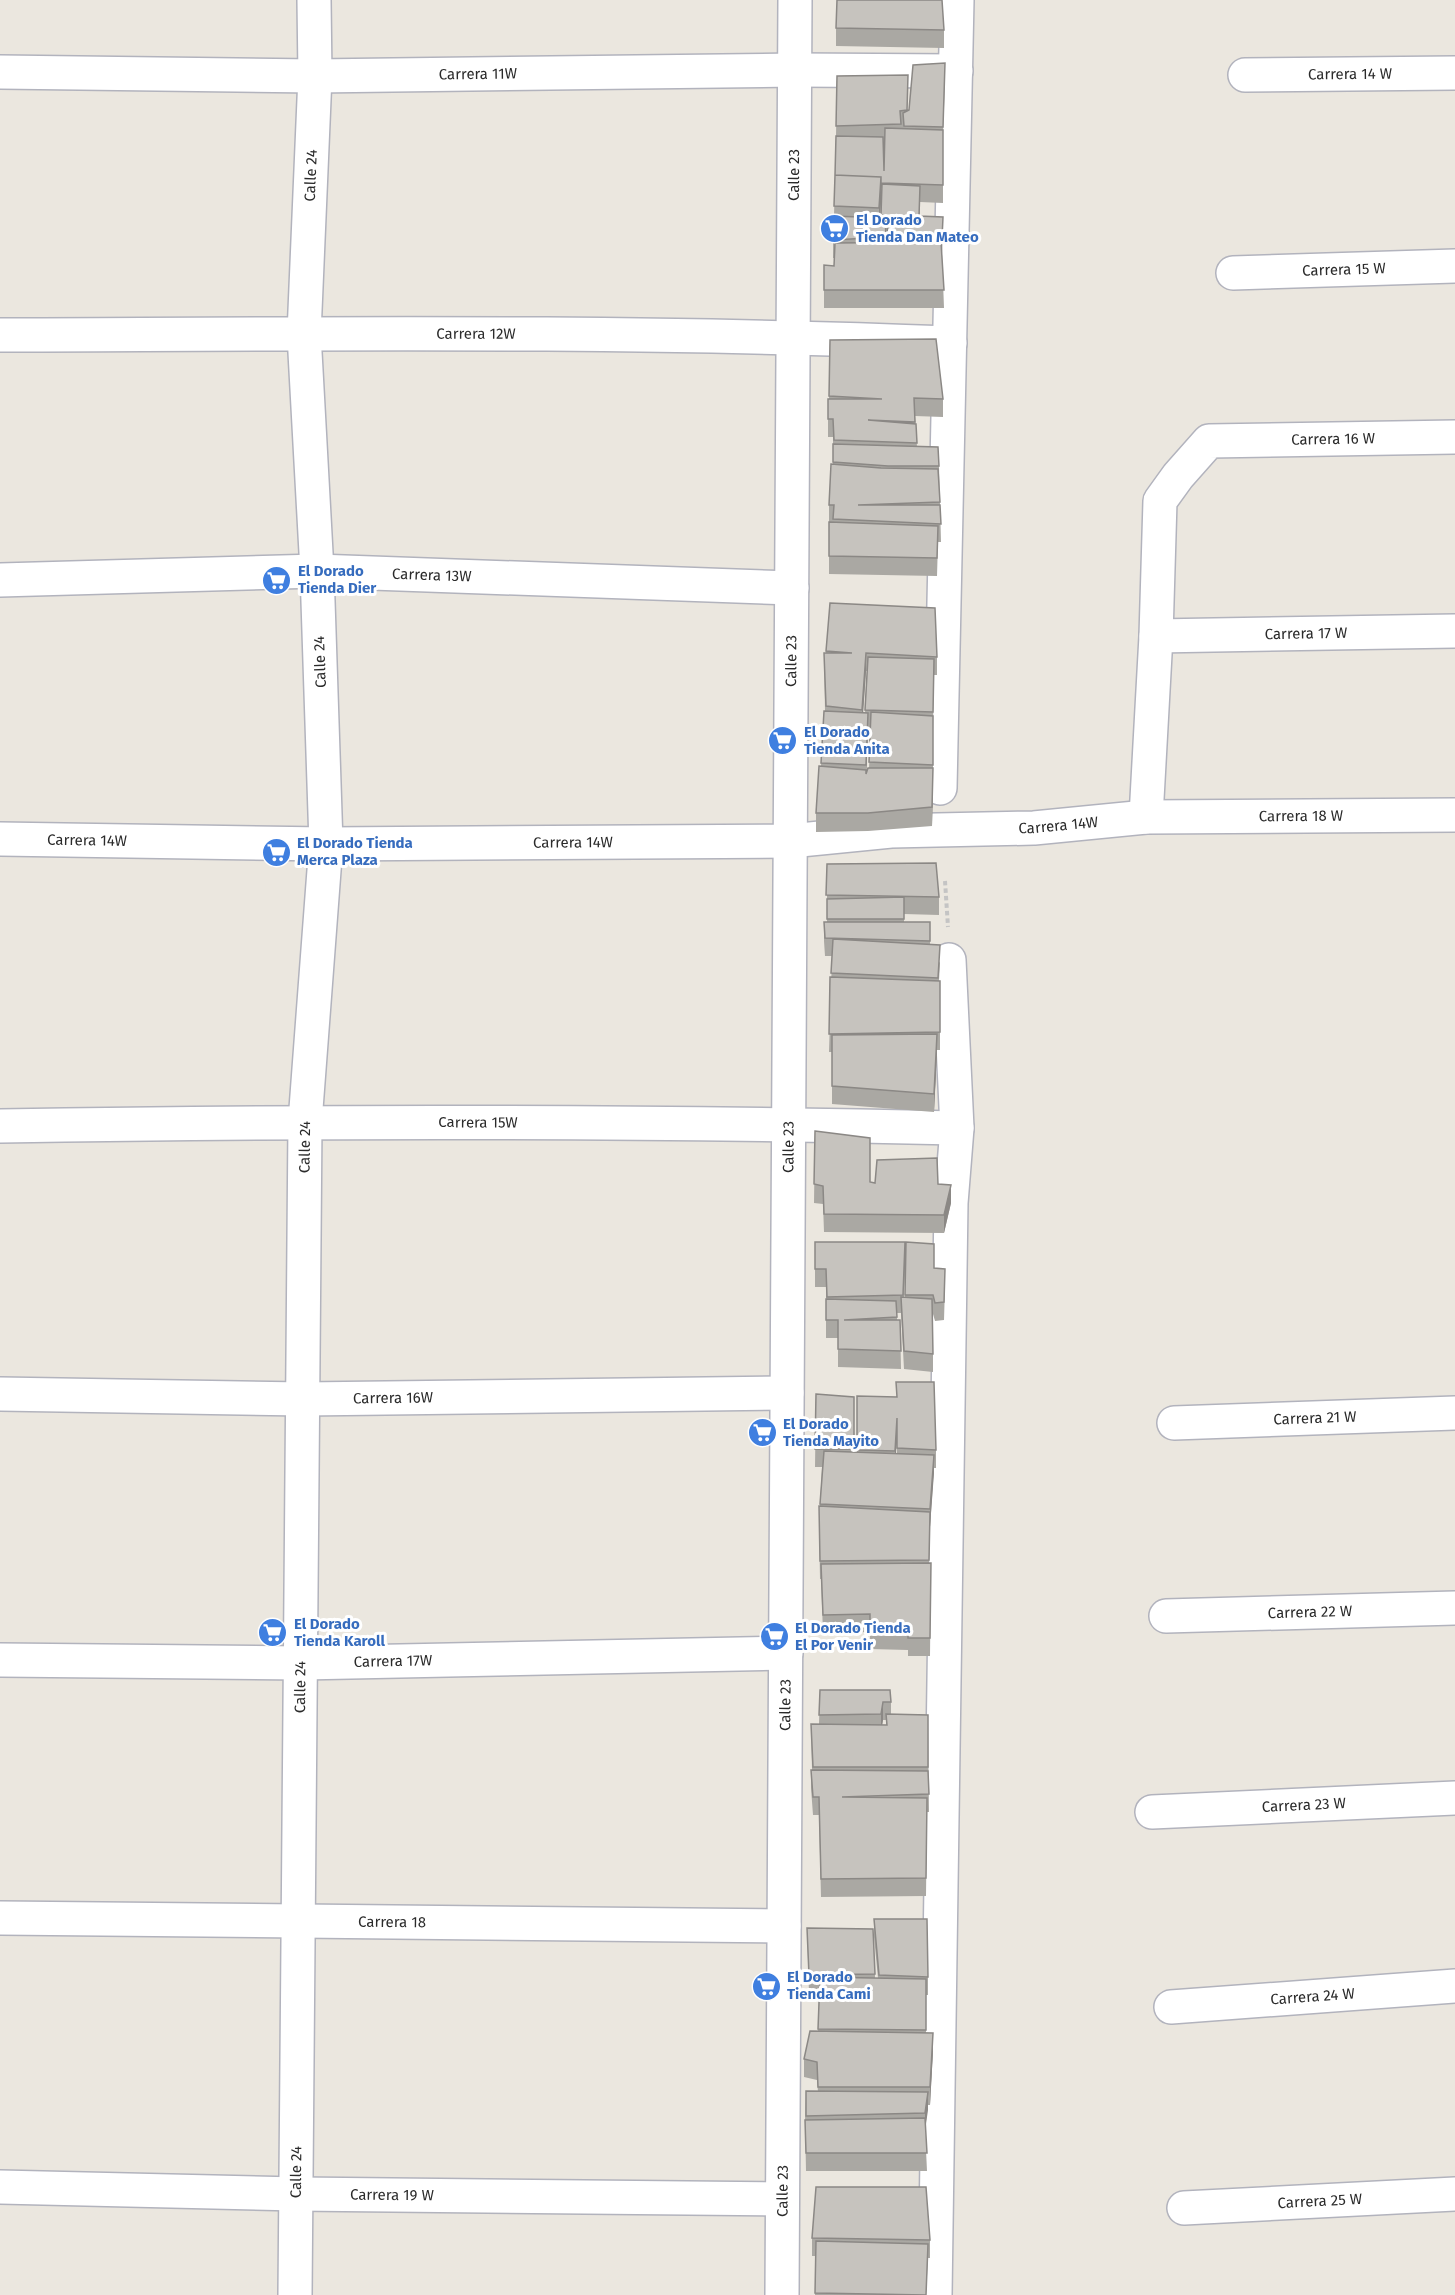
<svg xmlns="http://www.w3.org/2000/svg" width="1455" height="2295" font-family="'Fira Sans',sans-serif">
	<rect width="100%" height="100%" fill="#ebe7df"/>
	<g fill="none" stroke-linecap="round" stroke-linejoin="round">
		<defs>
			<g id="minor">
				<path id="s1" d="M0 72 315 76 795 70 956 71"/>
				<path id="s2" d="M1245 75 1455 73"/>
				<path id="s3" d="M1233 273 1455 266"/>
				<path id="s4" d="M0 335C317 334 634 330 950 343"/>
				<path id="s5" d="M0 580 317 571 792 588"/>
				<path id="s6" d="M1156 636 1455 631"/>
				<path d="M940 788 957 0"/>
				<path id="s7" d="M1146 817 1156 636 1160 501 1178 476 1209 441 1455 437"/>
				<path id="s8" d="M0 839 326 844 790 841 891 831 1034 828 1146 817 1455 815"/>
				<path id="s9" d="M0 1126C319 1121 638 1121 957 1128"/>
				<path id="s10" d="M0 1394 304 1399 787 1393"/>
				<path id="s11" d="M1174 1423 1455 1413"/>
				<path id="s12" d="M1166 1616 1455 1608"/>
				<path id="s13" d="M0 1660 302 1663 786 1653"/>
				<path id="s14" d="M1152 1812 1455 1798"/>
				<path id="s15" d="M0 1918 784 1926"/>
				<path id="s16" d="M1171 2007 1455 1986"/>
				<path id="s17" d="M0 2187 297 2194 782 2199"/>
				<path id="s18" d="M1184 2208 1455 2194"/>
				<path id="s19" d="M295 2295 305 1122 326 844 317 571 304 334 315 76 314 0"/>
				<path id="s20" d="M782 2295 795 0"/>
				<path d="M935 2295 951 1203 957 1128 949 960"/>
			</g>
		</defs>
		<!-- minor casing -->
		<use href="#minor" stroke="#b2b3bd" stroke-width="36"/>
		<!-- path -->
		<path stroke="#c4c4c4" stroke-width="4" stroke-dasharray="4.5 3" stroke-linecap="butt" d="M945 881 948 927"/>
		<!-- minor -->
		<use href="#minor" stroke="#fff" stroke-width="33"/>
	</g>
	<!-- wall -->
	<path fill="#aaa8a3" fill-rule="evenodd" d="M836 28 944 30V48L836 46Z
		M908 75 907 111 945 81 943 135V203L920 202V216L943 235 942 254 944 308H824V265L834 266V258H833V216H834L836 136 837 76ZM883 143H884V171ZM881 201V218L880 217ZM886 233 887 234 888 243H886Z
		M830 340 943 399V417L915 416 917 447 939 466 941 542H938L937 576 829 574V505L833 464V437H828V399H829Z
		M830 603 937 657V675H934L933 730V786L932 826 868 831 816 832V813L821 766 824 711H825L824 653H826ZM866 671H867L865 713H863ZM868 728H871L869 768 866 773Z
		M827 864 939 897V915L904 914V922H930V944L940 963 939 981H940V1050H937L934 1112 832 1104V1052H829L832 956H825L824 941V922H827Z
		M815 1131 870 1182 875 1183 938 1184 951 1203 944 1233 824 1232 823 1204 814 1203Z
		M815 1242 905 1260 904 1297H905L906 1242 934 1268 945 1287 944 1320 935 1321 933 1314V1372L904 1369 901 1313H897V1320H900L901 1369 838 1367V1338H826V1287H815Z
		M816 1394 854 1397V1452H857V1396L936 1450V1468H934L930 1527 929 1563H931L930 1656H908V1650L870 1649V1632L823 1633 821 1579H820L819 1524 822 1467H815ZM897 1436V1453H896Z
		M820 1690 891 1702V1714L928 1715 929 1812H927L926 1896 821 1897 819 1815H813L811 1788V1770H812L811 1724H819ZM883 1720H886V1725H882Z
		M874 1919 928 1977V1995H926V2033L933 2051 930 2105H928L925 2129 927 2171H806L805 2120 806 2091 818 2092 817 2080 804 2077V2059L818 2032 819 1993H809L807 1928 875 1974V1978H878L874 1937Z
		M812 2238 930 2240V2258H928L926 2295H815L816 2256H812Z"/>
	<!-- shaded-wall -->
	<path fill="#8b8885" d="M881 177V203L879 234V208Z
		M866 653V671L862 728V710Z
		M868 713V731L866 783V765Z
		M933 768V786L932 826V807Z
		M937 1034V1052L934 1112V1094Z
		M951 1185V1203L944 1233V1215Z
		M897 1418V1436L895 1469V1451Z
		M934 1455V1473L930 1527V1509Z
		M883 1702V1720L881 1732V1714Z
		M933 2033V2051L930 2105V2087Z
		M928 2092V2110L925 2131V2113Z"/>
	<!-- building -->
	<path fill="#c6c3be" stroke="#8b8885" stroke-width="1.5" d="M837 0H942L944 30 836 28Z
		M945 63 943 127 904 126 903 113 909 110 913 65Z
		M908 75 907 110 900 111 901 124 836 126 837 76Z
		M885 128 943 130V185L881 183V177L835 175 836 136 883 137 884 171Z
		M835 175 881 177 879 208 834 206Z
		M882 184 920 186 919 216 943 217 942 239 888 238 887 215H881Z
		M833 216 885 218 886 237 833 240Z
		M941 242 944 290H824V265L834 266 835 243Z
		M936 339 943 399 914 398 915 422 868 420 916 424 917 443 834 440 833 419H828V399H882L829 396 830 340Z
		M833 444 938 447 939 466H888L833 462Z
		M831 464 881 468 938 469 940 502 858 505H940L941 524 833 519 834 505H829Z
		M829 522 938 526 937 558 829 556Z
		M830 603 935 608 937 657 866 653 862 710 826 706 824 653H852L826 651Z
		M868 657 934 659 933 712 865 710Z
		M824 711 868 713 866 765 821 763Z
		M871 712 933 716V765L869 762Z
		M819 766 866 770V774L868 768H933L932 807 868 813H816Z
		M936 863 939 897 826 895 827 864Z
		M904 897V919H827V899Z
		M824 922H930V941L825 938Z
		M833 939 940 945 938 978 831 973Z
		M830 977 940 981V1032L829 1034Z
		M937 1034 934 1094 832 1086V1035Z
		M815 1131 870 1138V1182L875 1183 877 1160 937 1158 938 1184 951 1185 944 1215 824 1214 823 1186 814 1184Z
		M815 1242H905L903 1295 827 1297 826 1269H815Z
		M906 1242 934 1244V1268L945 1269 944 1302 935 1303 933 1295H905Z
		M901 1297 932 1299 933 1354 904 1351Z
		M826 1299 896 1301 897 1317 844 1320H900L901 1351 838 1349V1320H826Z
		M896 1382H934L936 1450 897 1448V1418L895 1451 857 1450V1396L897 1397Z
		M816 1394 854 1397V1449H815Z
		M824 1451 934 1455 930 1509 820 1504Z
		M819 1506 930 1512 929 1560 820 1561Z
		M931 1563 930 1638H908V1632L870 1631V1614L823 1615 821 1564Z
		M820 1690H890L891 1702H883L881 1714 819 1715Z
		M886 1714 928 1715V1767H813L811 1724 887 1725Z
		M811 1770 928 1771 929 1794 842 1797 927 1798 926 1878 821 1879 819 1797H813Z
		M874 1919H927L928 1977 879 1975Z
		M807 1928 873 1929 875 1974 809 1975Z
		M820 1977 926 1979V2030L818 2029Z
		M810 2031 933 2033 930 2087H818L817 2062 804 2059Z
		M806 2091 928 2092 925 2113 806 2116Z
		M925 2118 927 2153H806L805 2120Z
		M816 2187H926L930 2240 812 2238Z
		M816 2241 928 2244 926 2295 815 2293Z"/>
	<!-- icons -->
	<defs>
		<symbol id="supermarket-disc" viewBox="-11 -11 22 22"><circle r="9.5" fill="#3f7fe0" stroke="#fff"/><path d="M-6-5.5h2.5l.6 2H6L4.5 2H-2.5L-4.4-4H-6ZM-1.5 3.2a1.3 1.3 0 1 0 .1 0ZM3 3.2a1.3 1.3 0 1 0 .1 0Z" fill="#fff"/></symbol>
	</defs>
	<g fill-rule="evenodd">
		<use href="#supermarket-disc" x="818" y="212" width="33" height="33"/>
		<use href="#supermarket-disc" x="260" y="564" width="33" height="33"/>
		<use href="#supermarket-disc" x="766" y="724" width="33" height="33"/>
		<use href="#supermarket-disc" x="260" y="836" width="33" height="33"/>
		<use href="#supermarket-disc" x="746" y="1416" width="33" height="33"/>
		<use href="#supermarket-disc" x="256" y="1616" width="33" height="33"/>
		<use href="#supermarket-disc" x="758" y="1620" width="33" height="33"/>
		<use href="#supermarket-disc" x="750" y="1970" width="33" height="33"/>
	</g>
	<g text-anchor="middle" stroke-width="6" stroke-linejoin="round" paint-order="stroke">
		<!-- street labels -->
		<g font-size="15" fill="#2b2b2b" stroke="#fff">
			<text dy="5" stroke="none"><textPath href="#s1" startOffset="478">Carrera 11W</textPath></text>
			<text dy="5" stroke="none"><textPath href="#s2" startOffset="105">Carrera 14 W</textPath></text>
			<text dy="5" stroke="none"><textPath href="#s19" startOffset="2121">Calle 24</textPath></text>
			<text dy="5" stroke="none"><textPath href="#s20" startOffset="2120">Calle 23</textPath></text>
			<text dy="5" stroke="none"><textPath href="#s3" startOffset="111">Carrera 15 W</textPath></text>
			<text dy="5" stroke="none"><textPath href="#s4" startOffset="476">Carrera 12W</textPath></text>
			<text dy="5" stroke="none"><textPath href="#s7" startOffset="518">Carrera 16 W</textPath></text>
			<text dy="5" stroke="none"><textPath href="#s5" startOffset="432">Carrera 13W</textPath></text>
			<text dy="5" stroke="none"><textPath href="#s6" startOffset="150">Carrera 17 W</textPath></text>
			<text transform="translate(320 662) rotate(-92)" y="5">Calle 24</text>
			<text dy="5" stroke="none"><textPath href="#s20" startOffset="1634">Calle 23</textPath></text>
			<text dy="5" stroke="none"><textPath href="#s8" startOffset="1302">Carrera 18 W</textPath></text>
			<text dy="5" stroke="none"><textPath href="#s8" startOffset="1059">Carrera 14W</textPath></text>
			<text dy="5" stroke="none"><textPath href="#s8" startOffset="87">Carrera 14W</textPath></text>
			<text dy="5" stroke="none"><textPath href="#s8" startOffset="573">Carrera 14W</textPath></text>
			<text dy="5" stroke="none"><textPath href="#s9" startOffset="478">Carrera 15W</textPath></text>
			<text dy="5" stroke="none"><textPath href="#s19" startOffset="1148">Calle 24</textPath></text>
			<text dy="5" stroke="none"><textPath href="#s20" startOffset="1148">Calle 23</textPath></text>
			<text dy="5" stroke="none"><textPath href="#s10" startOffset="393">Carrera 16W</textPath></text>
			<text dy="5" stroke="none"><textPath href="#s11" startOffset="141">Carrera 21 W</textPath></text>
			<text dy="5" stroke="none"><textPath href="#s12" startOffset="144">Carrera 22 W</textPath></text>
			<text dy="5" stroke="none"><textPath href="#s13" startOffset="393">Carrera 17W</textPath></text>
			<text dy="5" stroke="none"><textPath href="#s19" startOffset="608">Calle 24</textPath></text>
			<text dy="5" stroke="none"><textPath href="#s20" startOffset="590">Calle 23</textPath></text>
			<text dy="5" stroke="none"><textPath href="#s14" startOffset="152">Carrera 23 W</textPath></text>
			<text dy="5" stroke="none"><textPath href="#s15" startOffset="392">Carrera 18</textPath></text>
			<text dy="5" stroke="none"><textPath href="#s16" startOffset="142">Carrera 24 W</textPath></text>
			<text dy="5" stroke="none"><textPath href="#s19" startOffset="123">Calle 24</textPath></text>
			<text dy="5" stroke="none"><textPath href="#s20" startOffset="104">Calle 23</textPath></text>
			<text dy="5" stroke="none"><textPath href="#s17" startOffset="392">Carrera 19 W</textPath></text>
			<text dy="5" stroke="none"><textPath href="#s18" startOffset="136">Carrera 25 W</textPath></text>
		</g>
		<!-- shop labels -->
		<g font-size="15" font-weight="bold" fill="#366cbe" stroke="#fff" text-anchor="start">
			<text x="856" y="225">El Dorado<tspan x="856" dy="17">Tienda Dan Mateo</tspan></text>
			<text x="298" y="576">El Dorado<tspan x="298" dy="17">Tienda Dier</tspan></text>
			<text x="804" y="737">El Dorado<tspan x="804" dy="17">Tienda Anita</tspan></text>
			<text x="297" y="848">El Dorado Tienda<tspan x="297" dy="17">Merca Plaza</tspan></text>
			<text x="783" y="1429">El Dorado<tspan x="783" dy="17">Tienda Mayito</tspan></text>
			<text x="294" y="1629">El Dorado<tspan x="294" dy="17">Tienda Karoll</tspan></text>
			<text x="795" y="1633">El Dorado Tienda<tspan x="795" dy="17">El Por Venir</tspan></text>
			<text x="787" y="1982">El Dorado<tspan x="787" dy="17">Tienda Cami</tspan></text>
		</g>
	</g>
</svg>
